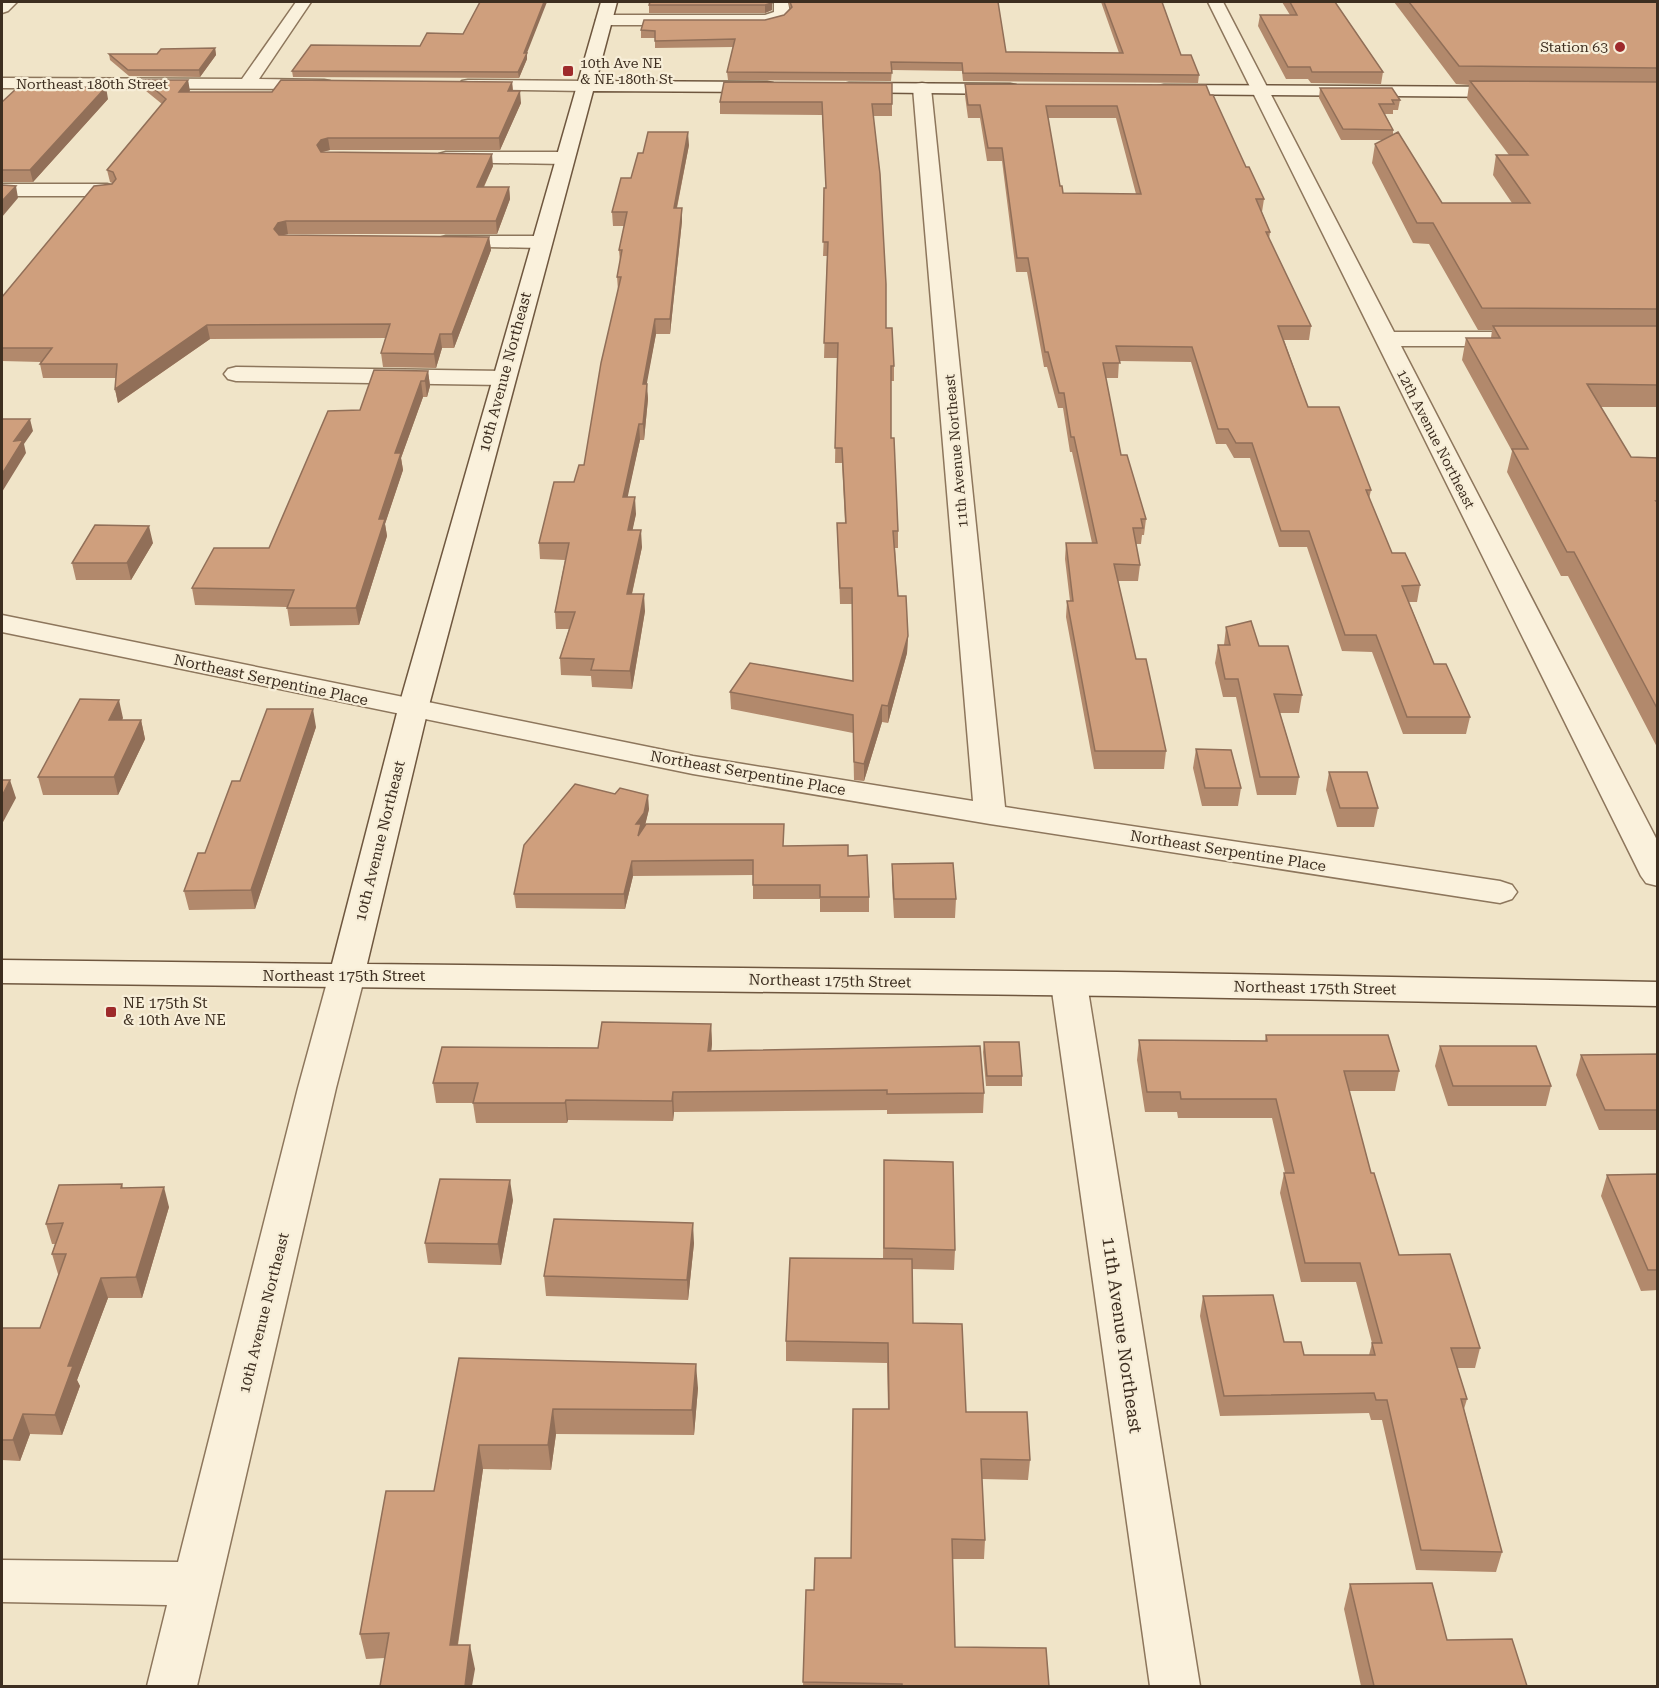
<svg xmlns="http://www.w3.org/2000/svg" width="1659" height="1688" font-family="'Roboto Serif',serif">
	<rect width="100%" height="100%" fill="#f0e4c8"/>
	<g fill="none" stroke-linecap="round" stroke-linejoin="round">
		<defs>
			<path id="street" d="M2 2H17L8 11 2 13Z
				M296 2H311L259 79 324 80 330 81 333 85 330 89 2 88V78L242 79Z
				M774 2H788L790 13 783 20 765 25H604L596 20 604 15H765L774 12Z
				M1208 2H1223L1394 332H1512L1520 334 1523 339 1520 344 1512 346H1401L1658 842V886L1646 883 1641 876Z
				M468 80 586 81 592 82 595 86 592 90 586 91 462 89 459 85 462 81Z
				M922 83 928 84 931 88 1005 807 1500 881 1512 885 1517 892 1512 899 1500 903 990 824 693 774 2 632V615L693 756 973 801 913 88 916 84Z
				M446 152H565L572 154 574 158 572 162 565 164 439 162 437 158 439 154Z
				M2 184H107L114 186 117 190 114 194 107 196H2Z
				M446 236H541L548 238 551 242 548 246 541 248 439 246 436 242 439 238Z
				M236 367 503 371 511 373 515 378 511 383 503 385 236 381 228 379 224 374 228 369Z
				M347 963 360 967 365 975 336 1088 197 1686H147L167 1605 2 1602V1560L178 1562 298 1088 329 975 334 967Z
				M1069 972 1082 976 1087 984 1200 1686H1150L1051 984 1056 976Z"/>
			<path id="secondary" d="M601 2H617L596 81 767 82 773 83 776 87 773 91 767 92 593 91 428 709 367 964 1117 972 1658 982V1006L1117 996 2 983V960L332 964 398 709Z
				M849 83 1010 84 1016 85 1019 89 1016 93 1010 94 843 92 840 88 843 84Z
				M1164 85 1514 87 1520 88 1523 92 1520 96 1514 97 1158 94 1155 90 1158 86Z"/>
		</defs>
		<!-- street casing -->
		<use href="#street" stroke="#8d765c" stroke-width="3"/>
		<!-- secondary casing -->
		<use href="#secondary" stroke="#6f573f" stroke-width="3"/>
		<!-- street -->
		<use href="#street" fill="#faf1dc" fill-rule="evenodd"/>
		<!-- secondary -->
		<use href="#secondary" fill="#faf1dc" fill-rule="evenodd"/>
	</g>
	<!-- wall -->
	<path fill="#b2896c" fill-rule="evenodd" d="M772 2V10L765 13H649V5Z
		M788 2H998L1006 52 1119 53 1101 2H1162L1181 55 1199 75 1198 83 963 81 962 71 892 70 891 81 728 80 727 72 733 47 655 48V38H641V30L765 20 784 15 790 8Z
		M1282 2H1335L1383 72 1381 84 1311 83 1308 79H1286L1258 26 1260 15H1290Z
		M1394 2H1658V407H1601L1631 457 1658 458V749L1568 576H1561L1507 472 1512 451 1462 360 1466 338H1491L1492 330H1478L1429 244 1413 243 1372 163 1375 144 1383 140H1341L1319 98 1320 88 1400 100 1398 110H1393V114H1385L1393 130V135L1442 203H1512L1493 175 1496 155H1509L1467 99 1469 85 1456 84Z
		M420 46 527 53V59L519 78 293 77 292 71Z
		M215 48 216 55 200 77 129 76 110 60 109 54H157Z
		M144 80H188L189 92H272L512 82 513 91 521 103 500 150H330L322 152 493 166 484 187H509L510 199 497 234H288L282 235 489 237 491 250 454 348H442L436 368 383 367 381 353 386 338 210 339 118 403 115 389 116 378H43L40 364 41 362 2 361V297L112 183 110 182 107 170 162 104 146 91Z
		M892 83V116H873L886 328 894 366V381H891V438L898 531V548H895L898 596 908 636 907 653 888 723 882 722 864 781 854 780 853 733 731 709 730 692 853 681 852 604H840L837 523H845L842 463H835L837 358H824L827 256H823L826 188 822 115 720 114V102Z
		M965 84 1210 95 1246 167 1264 199 1262 212 1270 232 1269 239 1311 326 1309 340H1284L1308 407 1371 490 1369 499 1392 553 1420 585 1417 602H1409L1434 664 1470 717 1466 734H1403L1372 652 1342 651 1307 547H1279L1250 458H1234L1226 444H1216L1191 362 1119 361 1118 378H1106L1121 455 1146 519 1144 535H1142L1141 544H1136L1140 565 1138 581H1118L1136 659 1166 751 1164 769H1094L1066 617 1067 601H1070L1065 559 1066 543H1092L1072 452H1070L1063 408H1058L1047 367H1044L1027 272H1016L1002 161H987L980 118H968L965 96ZM1048 118H1116L1136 194 1063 193 1060 186Z
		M108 99 33 182H2V102Z
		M689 145 677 208H682V221L670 334H656L646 384 648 399 644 440H640L627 497 636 514 632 530 642 547 632 594 645 611 632 689 592 687 591 676 561 675 560 658 569 629H556L555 612 565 560 540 559 539 543 584 465 618 290 617 277 620 262 619 250 624 226H613L612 212 631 178 643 153Z
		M428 371 430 386 427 397H423L401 458 403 470 385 524 387 536 359 625 290 626 287 607 195 605 192 588 269 548Z
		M153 543 131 580H76L72 563Z
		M1226 627 1259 646 1302 695 1299 713H1280L1299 777 1296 795H1257L1236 697H1223L1215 663 1218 645H1224Z
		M123 718 122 720H141L145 739 118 795H43L38 777Z
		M316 727 255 909 189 910 184 891 205 853 240 781Z
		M1196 749 1241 788 1238 806H1202L1193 768Z
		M1329 772 1378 808 1374 827H1337L1326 790Z
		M649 809 645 825 848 856 869 897V912H820V899H753V875L633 876 625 909 516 908 514 894Z
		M892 864 956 899 955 918H894L892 883Z
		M711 1024 712 1044 711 1051 984 1093 983 1113 887 1114V1110L674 1112 673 1121 568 1120 567 1123H476L473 1103H436L433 1083Z
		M1266 1035 1399 1071 1395 1091H1349L1371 1173 1399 1255 1480 1348 1475 1368H1457L1467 1399 1464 1409 1502 1552 1496 1572 1416 1570 1382 1420H1371L1369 1413 1220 1416 1200 1316 1203 1296 1284 1342 1304 1355H1369L1372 1343 1356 1282H1301L1280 1193 1284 1173H1285L1272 1118H1178L1177 1112H1145L1137 1060 1139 1040 1265 1041Z
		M984 1042 1022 1076V1086H986L983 1052Z
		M1440 1046 1551 1086 1546 1106H1448L1435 1066Z
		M1658 1054V1130H1599L1576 1075 1581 1055Z
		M884 1160 955 1250 954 1270 912 1269 913 1323 966 1412 1030 1460 1028 1480 982 1479 985 1540 984 1559H952L955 1647 1049 1686H803L806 1590H814L851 1558 888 1409 887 1363 786 1361V1341L883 1259Z
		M1658 1174V1290L1641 1291 1601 1196 1607 1175Z
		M122 1184 123 1188 169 1207 142 1298H108L77 1380 80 1386 62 1435 30 1434 20 1461 2 1460V1328H40L59 1274H58L52 1254 55 1244H52L46 1224Z
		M513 1200 501 1265 428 1263 425 1243Z
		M694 1243 688 1300 546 1296 544 1276Z
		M459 1358 698 1388 694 1435 556 1434 551 1470 483 1469 458 1645 475 1669 385 1658 366 1659 360 1634 434 1491Z
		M1350 1584 1447 1640 1527 1686H1361L1344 1609Z"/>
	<!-- shaded-wall -->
	<path fill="#916f58" d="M544 2H547L527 53V59L519 78 518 72 524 53Z
		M772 2V10L765 13V5Z
		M215 48 216 55 200 77 199 70Z
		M188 80 190 91 181 103 179 92Z
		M512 82 513 93 508 91Z
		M106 87 108 99 33 182 30 170Z
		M520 91 521 103 500 150 499 138Z
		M688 132 689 145 674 221V208Z
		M328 138 330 150 322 152 319 157 317 145 321 140Z
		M492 154 493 166 478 199 477 187Z
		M16 186 18 198 2 217V201Z
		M509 187 510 199 497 234 496 221Z
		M682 208V221L670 334V319Z
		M286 221 288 234 280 236 276 242 274 229 278 223Z
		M489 237 491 250 454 348 452 334Z
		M655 319 656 334 644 399 643 384Z
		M207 325 210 339 118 403 115 389Z
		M440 334 442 348 436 368 434 354Z
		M428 371 430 386 427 397 425 381Z
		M421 381 423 397 401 458 403 470 385 524 387 536 359 625 356 608 379 519 395 453Z
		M647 384 648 399 644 440 643 424Z
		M30 419 33 431 24 444 26 453 2 492V474L14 441Z
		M639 424 640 440 624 514 623 497Z
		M635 497 636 514 629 547 628 530Z
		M149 526 153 543 131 580 127 563Z
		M641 530 642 547 628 611 627 594Z
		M644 594 645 611 632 689 630 671Z
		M908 636 907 653 888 723V706Z
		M119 700 123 718 113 738 109 720Z
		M882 705V722L864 781V764Z
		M313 709 316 727 255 909 251 890Z
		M141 720 145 739 118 795 114 777Z
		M10 780 16 798 2 824V796Z
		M648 795 649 809 639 850 636 824Z
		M632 861 633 876 625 909 624 894Z
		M711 1024 712 1044 709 1071 708 1051Z
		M673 1092 674 1112 673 1121 672 1101Z
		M566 1100 568 1120 567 1123 565 1103Z
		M510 1180 513 1200 501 1265 498 1244Z
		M164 1187 169 1207 142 1298 136 1277Z
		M693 1223 694 1243 688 1300 687 1280Z
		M101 1278 108 1298 77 1380 80 1386 62 1435 55 1415 68 1366Z
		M696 1364 698 1388 694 1435 692 1410Z
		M553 1409 556 1434 551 1470 548 1445Z
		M23 1414 30 1434 20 1461 13 1440Z
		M479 1445 483 1469 454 1669 450 1645Z
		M470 1645 475 1669 472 1686H465Z"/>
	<!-- building -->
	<path fill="#cf9f7d" stroke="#916f58" stroke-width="1.5" fill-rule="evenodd" d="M480 2H544L524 53H527L518 72 292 71 311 45 420 46 427 33 463 34Z
		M650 2H772V3L765 5H649Z
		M790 2H998L1006 52 1123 53 1104 2H1162L1181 55H1191L1199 75 963 73 962 63 891 62 892 73 727 72 735 39 655 41V31L641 30 644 20H765L784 15 792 7Z
		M1290 2H1335L1383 72H1312L1310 67H1288L1260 15H1297Z
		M1409 2H1658V68L1459 66Z
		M215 48 199 70H128L109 54H157L161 49Z
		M144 80H188L179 92H272L281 80 512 82 508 91H520L499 138H328L321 140 317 145 321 152 492 154 477 187H509L496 221H286L278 223 274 229 279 235 489 237 452 334H440L434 354 381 353 390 324 207 325 115 389 117 364H40L52 348H2V297L94 186 112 184 116 179 113 172 107 170 166 99Z
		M1470 81 1658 82V309L1482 308 1433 223H1417L1375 144 1398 132 1442 203H1530L1496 155H1528Z
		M724 82 892 83V104H872L880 174 886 284V328H892L894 366H891V438H894L898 531H893L898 596H906L908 636 888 706 882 705 864 764 854 762 853 715 730 692 750 663 853 681 852 588H840L837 523H846L842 448H835L838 343H824L828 242H823L824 188H826L822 102H720Z
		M965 84 1206 85 1210 95H1213L1246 167H1249L1264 199H1256L1270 232H1266L1311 326H1278L1308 407H1339L1371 490H1366L1392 553H1405L1420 585 1402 586 1434 664H1446L1470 717H1407L1376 635H1345L1309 531H1281L1252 443H1236L1228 429H1218L1192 347 1116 346 1120 363H1103L1121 455H1127L1146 519H1141L1143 528H1133L1140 565 1114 564 1136 659H1146L1166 751H1095L1067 601H1073L1066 543H1097L1074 437H1071L1064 393H1059L1048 352H1045L1028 258H1017L1002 148H988L980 105H968ZM1046 106H1117L1141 194 1063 193 1062 186H1060Z
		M106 87 30 170H2V102L17 88Z
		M1320 88H1392L1400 100H1392L1394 104H1379L1393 130 1343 129Z
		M648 132H688L674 208H682L670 319H655L643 384H647L643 424H639L623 497H635L628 530H641L627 594H644L630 671 591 670 594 659 560 658 575 612H555L569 543H539L554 482H574L579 465H584L601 363 621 277H617L622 250H619L627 212H612L621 178H631L638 153H643Z
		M2 185 16 186 2 201Z
		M1493 326H1658V385L1587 384 1631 457 1658 458V501H1656L1658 503V710L1574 552H1567L1512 449H1528L1466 338H1500Z
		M374 370 428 371 425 381H421L395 453H401L379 519H385L356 608H287L294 590 192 588 214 548H269L328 411 360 410Z
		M2 419H30L14 441 23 440 2 474Z
		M95 525 149 526 127 563H72Z
		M1251 621 1259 646H1288L1302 695 1274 694 1299 777H1260L1238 679H1225L1218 645H1230L1226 627Z
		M80 699 119 700 109 720H141L114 777H38Z
		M267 709H313L251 890 184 891 198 853H205L232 781H240Z
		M1196 749 1231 750 1241 788H1205Z
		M1329 772H1367L1378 808H1340Z
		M2 780H10L2 796Z
		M575 784 615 794 620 788 648 795 644 813 636 824H641L638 836 646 824H784L783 846 848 845V856L867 855 869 897H820V885H753V860L632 861 624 894H514L524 845Z
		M953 863 956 899H894L892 864Z
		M602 1022 711 1024 708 1051 980 1046 984 1093 887 1094V1090L673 1092 672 1101 566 1100 565 1103H473L478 1083H433L442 1047 598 1048Z
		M1266 1035H1388L1399 1071H1344L1371 1173H1374L1399 1255 1450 1254 1480 1348H1451L1467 1399H1461L1502 1552 1421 1550 1387 1400H1376L1374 1393 1224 1396 1203 1296 1273 1295 1284 1342H1301L1304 1355H1375L1372 1343H1382L1360 1263H1305L1284 1173H1294L1276 1099H1181L1180 1092H1147L1139 1040 1267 1041Z
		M984 1042H1019L1022 1076H987Z
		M1440 1046H1536L1551 1086H1453Z
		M1658 1054V1110H1605L1581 1055Z
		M884 1160 953 1162 955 1250 884 1248Z
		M1658 1174V1270H1648L1607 1175Z
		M440 1179 510 1180 498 1244 425 1243Z
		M122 1184 121 1188 164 1187 136 1277 101 1278 68 1366H73L55 1415 23 1414 13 1440H2V1328H40L66 1254H52L63 1223 46 1224 59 1185Z
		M554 1219 693 1223 687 1280 544 1276Z
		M790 1258 912 1259 913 1323 962 1324 966 1412H1027L1030 1460 981 1459 985 1540 952 1539 955 1647 1046 1648 1049 1686H902V1684L803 1682 806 1590H814L815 1558H851L853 1409H889L888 1343 786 1341Z
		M459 1358 696 1364 692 1410 553 1409 548 1445H479L450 1645H470L465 1686H380L389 1633 360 1634 386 1491H434Z
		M1432 1583 1447 1640 1512 1639 1527 1686H1374L1350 1584Z"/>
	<!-- markers -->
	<g fill="#9e2a2b" stroke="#f7eed8" stroke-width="2">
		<circle cx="1620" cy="47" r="6"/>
		<rect x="562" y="65" width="12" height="12" rx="3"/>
		<rect x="105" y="1006" width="12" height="12" rx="3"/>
	</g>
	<g text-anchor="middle" stroke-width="4.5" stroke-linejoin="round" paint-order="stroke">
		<!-- far-poi labels -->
		<g font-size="14" fill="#3d2e20" stroke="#f7eed8" text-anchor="end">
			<text x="1608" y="52">Station 63</text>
			<text x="580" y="68" text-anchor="start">10th Ave NE<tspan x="580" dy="16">&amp; NE 180th St</tspan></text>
		</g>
		<!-- far-street labels -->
		<g font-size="14" fill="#3d2e20" stroke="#f7eed8">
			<text x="92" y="89">Northeast 180th Street</text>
			<text transform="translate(1436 439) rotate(63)" y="5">12th Avenue Northeast</text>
			<text transform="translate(956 451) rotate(-95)" y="5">11th Avenue Northeast</text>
		</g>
		<!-- street labels -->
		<g font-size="15" fill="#3d2e20" stroke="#f7eed8">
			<text transform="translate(505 372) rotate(-75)" y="5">10th Avenue Northeast</text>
			<text transform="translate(271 680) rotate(12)" y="5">Northeast Serpentine Place</text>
			<text transform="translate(748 773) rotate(10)" y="5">Northeast Serpentine Place</text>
			<text transform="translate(380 841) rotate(-76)" y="5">10th Avenue Northeast</text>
			<text transform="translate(1228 851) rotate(9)" y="5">Northeast Serpentine Place</text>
			<text x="344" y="981">Northeast 175th Street</text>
			<text transform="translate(830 981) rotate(1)" y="5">Northeast 175th Street</text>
			<text transform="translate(1315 988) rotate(1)" y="5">Northeast 175th Street</text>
			<text transform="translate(264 1313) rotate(-76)" y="5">10th Avenue Northeast</text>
		</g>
		<!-- poi labels -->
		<g font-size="15" fill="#3d2e20" stroke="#f7eed8" text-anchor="start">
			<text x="123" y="1008">NE 175th St<tspan x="123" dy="17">&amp; 10th Ave NE</tspan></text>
		</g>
		<!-- near-street labels -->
		<g font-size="18" fill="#3d2e20" stroke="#f7eed8">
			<text transform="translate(1122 1335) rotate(82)" y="6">11th Avenue Northeast</text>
		</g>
	</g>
	<!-- border -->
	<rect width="1659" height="1688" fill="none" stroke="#3d2e20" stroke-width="6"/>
</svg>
